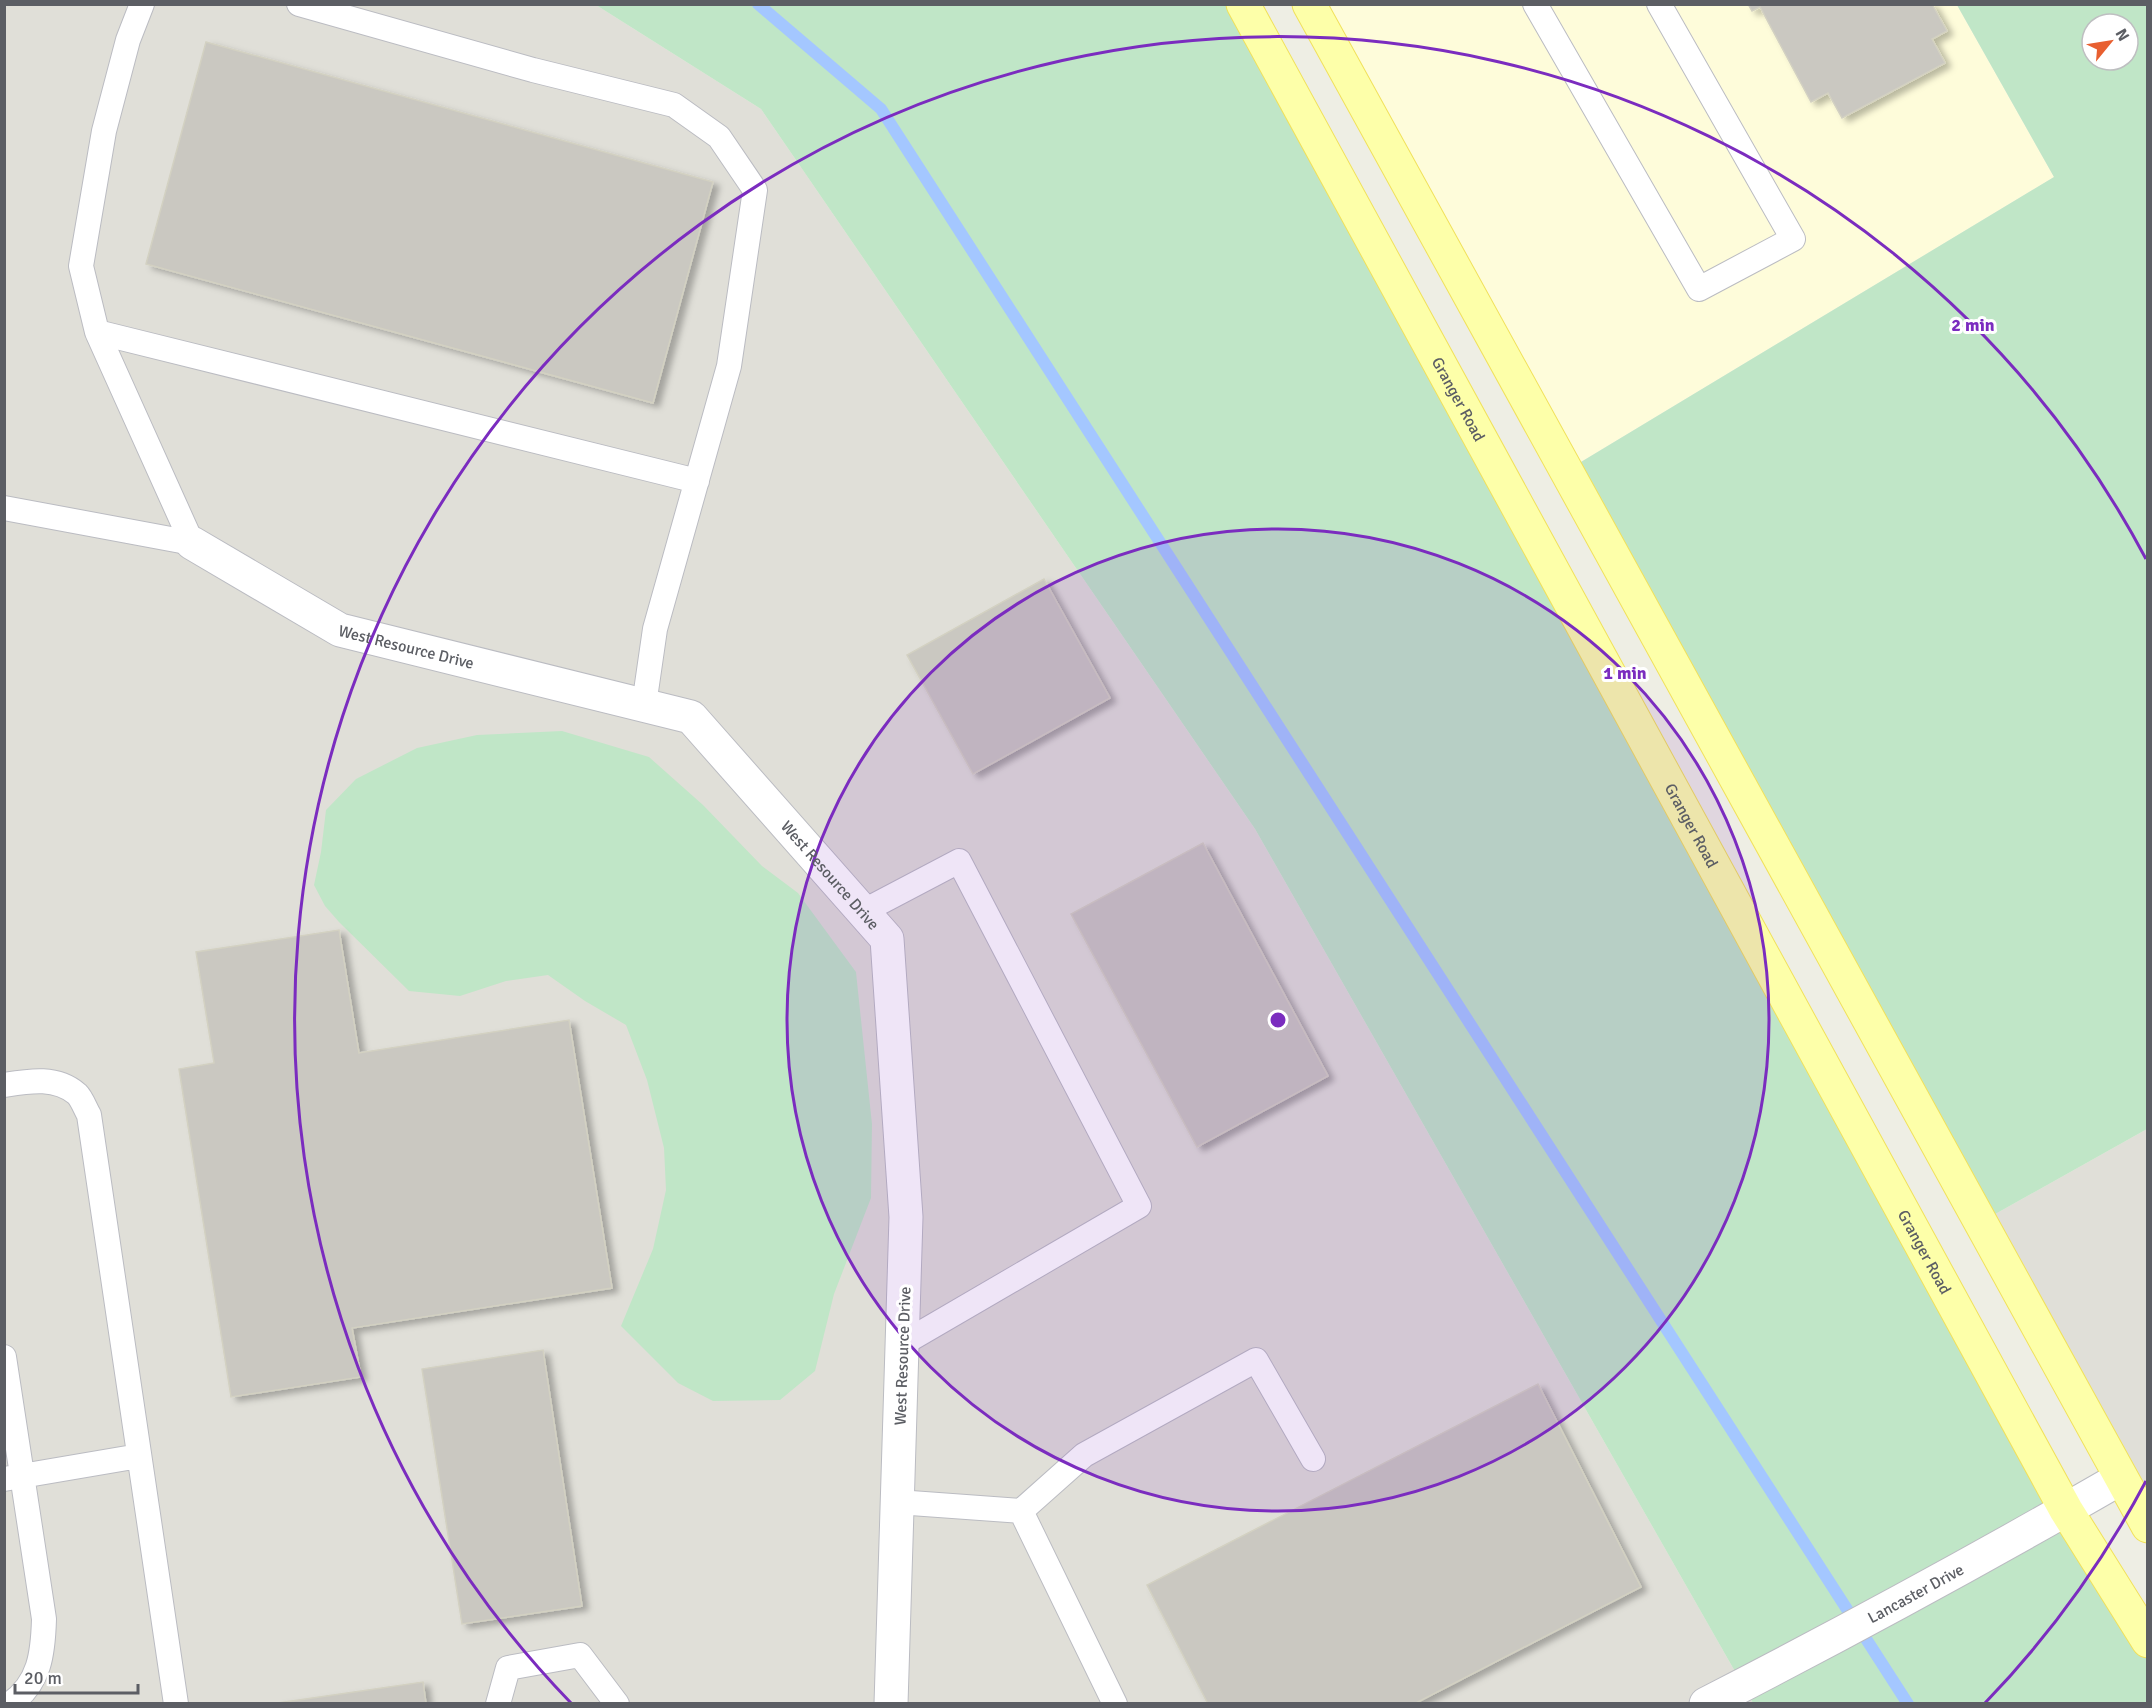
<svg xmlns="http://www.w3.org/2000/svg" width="2152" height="1708" font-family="Signika,sans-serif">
	<defs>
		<filter id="shadow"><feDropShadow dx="6" dy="4" stdDeviation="3" flood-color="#0004"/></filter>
	</defs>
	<rect width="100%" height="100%" fill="#eeeee4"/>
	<!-- commercial -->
	<path fill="#fefcda" d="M1309 5H1957L2054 177 1566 471Z"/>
	<!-- industrial -->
	<path fill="#e0dfd8" d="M5 5H596L761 109 1255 829 1753 1703 5 1704Z
		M2147 1129V1526L1981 1222Z"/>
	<!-- green -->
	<path fill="#c0e6c7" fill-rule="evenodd" d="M596 5H1243L2147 1641V1703H1753L1255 829 761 109Z
		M1957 5H2147V1129L1981 1222 1566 471 2054 177ZM2092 24H2128V60H2092Z
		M562 731 649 757 703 805 762 866 798 893 856 972 872 1124 871 1198 834 1294 815 1371 780 1400 713 1401 678 1383 621 1326 653 1249 666 1190 664 1148 647 1080 626 1025 585 1001 548 975 506 981 460 996 409 991 339 922 325 906 314 885 321 852 326 810 356 779 417 748 477 735Z"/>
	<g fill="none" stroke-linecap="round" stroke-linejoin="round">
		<!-- stream -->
		<path stroke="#a4c7ff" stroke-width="12" d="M758 4 881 109 1908 1704"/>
	</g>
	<!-- building -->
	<path fill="#cac8c1" stroke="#d3d1c2" stroke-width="1.5" filter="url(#shadow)" d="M1748 4H1932L1947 31 1932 39 1945 63 1842 118 1828 93 1811 102 1760 7 1752 11Z
		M206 42 713 182 653 403 146 264Z
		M1044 579 1110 698 973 774 907 655Z
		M1203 843 1328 1076 1197 1147 1071 914Z
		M339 930 359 1053 569 1020 612 1288 352 1328 361 1377 231 1397 179 1069 214 1063 196 952Z
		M543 1350 582 1606 462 1624 422 1369Z
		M1538 1384 1641 1587 1414 1704H1208L1147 1585Z
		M423 1682 426 1704H278V1703Z"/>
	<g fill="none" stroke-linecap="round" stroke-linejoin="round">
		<defs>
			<path id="service" d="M142 4 128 40 104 131 81 266 97 332 697 481
				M299 4 533 70 674 105 719 137 755 190 729 366 655 629 644 705
				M1535 4 1699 289 1793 239 1659 4
				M97 332 192 543
				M4 508 192 543
				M862 912 959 861 1139 1206 902 1344
				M4 1085C29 1081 56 1076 77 1094 82 1099 85 1108 89 1115L176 1704
				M4 1357 44 1619C43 1653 40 1683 10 1704
				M4 1479 139 1456
				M897 1502 1021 1511 1115 1704
				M1021 1511 1084 1455 1256 1360 1313 1459
				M498 1704 508 1668 580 1655 617 1704"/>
			<g id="minor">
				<path id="s1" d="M192 543 340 630 691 717 887 939 906 1217 891 1704"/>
				<path id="s2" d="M1706 1704C1846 1632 1984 1557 2121 1478"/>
			</g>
			<g id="primary">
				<path id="s3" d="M1243 4 2066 1510 2148 1641"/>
				<path d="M1309 4 2148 1526"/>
			</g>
		</defs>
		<!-- service casing -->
		<use href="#service" stroke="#bbbcc2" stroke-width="26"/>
		<!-- minor casing -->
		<use href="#minor" stroke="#bbbcc2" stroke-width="35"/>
		<!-- primary casing -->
		<use href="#primary" stroke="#f1e15b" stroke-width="35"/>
		<!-- service -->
		<use href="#service" stroke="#fff" stroke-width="24"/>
		<!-- minor -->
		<use href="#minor" stroke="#fff" stroke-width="33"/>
		<!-- primary -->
		<use href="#primary" stroke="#fdffa9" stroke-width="33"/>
	</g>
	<!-- distance rings -->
	<circle cx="1278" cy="1020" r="491" fill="#7b2cbf" fill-opacity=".12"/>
	<g fill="none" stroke="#7b2cbf" stroke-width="3">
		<circle cx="1278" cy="1020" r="491"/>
		<path d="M2146 1481A983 983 0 0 1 1985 1703M571 1703A983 983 0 1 1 2146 559"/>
	</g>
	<g text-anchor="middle" stroke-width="6" stroke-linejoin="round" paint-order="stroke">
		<!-- street labels -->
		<g font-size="16" fill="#5c5e64" stroke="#fff">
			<text dy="6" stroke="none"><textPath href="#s3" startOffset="450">Granger Road</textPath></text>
			<text dy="6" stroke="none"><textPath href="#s1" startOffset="240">West Resource Drive</textPath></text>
			<text dy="6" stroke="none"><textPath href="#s3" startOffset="936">Granger Road</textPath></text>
			<text dy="6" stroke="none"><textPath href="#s1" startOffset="744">West Resource Drive</textPath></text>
			<text dy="6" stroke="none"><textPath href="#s3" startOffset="1422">Granger Road</textPath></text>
			<text transform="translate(902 1356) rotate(-88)" y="6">West Resource Drive</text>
			<text dy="6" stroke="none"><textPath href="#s2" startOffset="237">Lancaster Drive</textPath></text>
		</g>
	</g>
	<circle cx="1278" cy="1020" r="9" fill="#7b2cbf" stroke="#fff" stroke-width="3"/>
	<g font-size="18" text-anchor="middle" font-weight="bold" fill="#7b2cbf" stroke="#fff" stroke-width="6" stroke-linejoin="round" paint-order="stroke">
		<text x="1973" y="331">2 min</text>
		<text x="1625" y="679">1 min</text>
	</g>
	<!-- border -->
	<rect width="2152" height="1708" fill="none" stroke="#5c5e64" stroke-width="12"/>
	<!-- north arrow -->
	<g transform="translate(2110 42) rotate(60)"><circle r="28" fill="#ffffff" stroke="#bebfc1" stroke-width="1.5"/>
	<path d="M0-4.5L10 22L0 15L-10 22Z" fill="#e85f30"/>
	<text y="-9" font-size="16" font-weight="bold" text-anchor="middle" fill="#5c5e64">N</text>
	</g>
	<!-- scale -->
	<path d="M15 1684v9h123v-9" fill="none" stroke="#5c5e64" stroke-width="3"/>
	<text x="24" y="1684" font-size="18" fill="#5c5e64" stroke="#ffffff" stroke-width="4.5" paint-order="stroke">20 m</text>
</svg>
